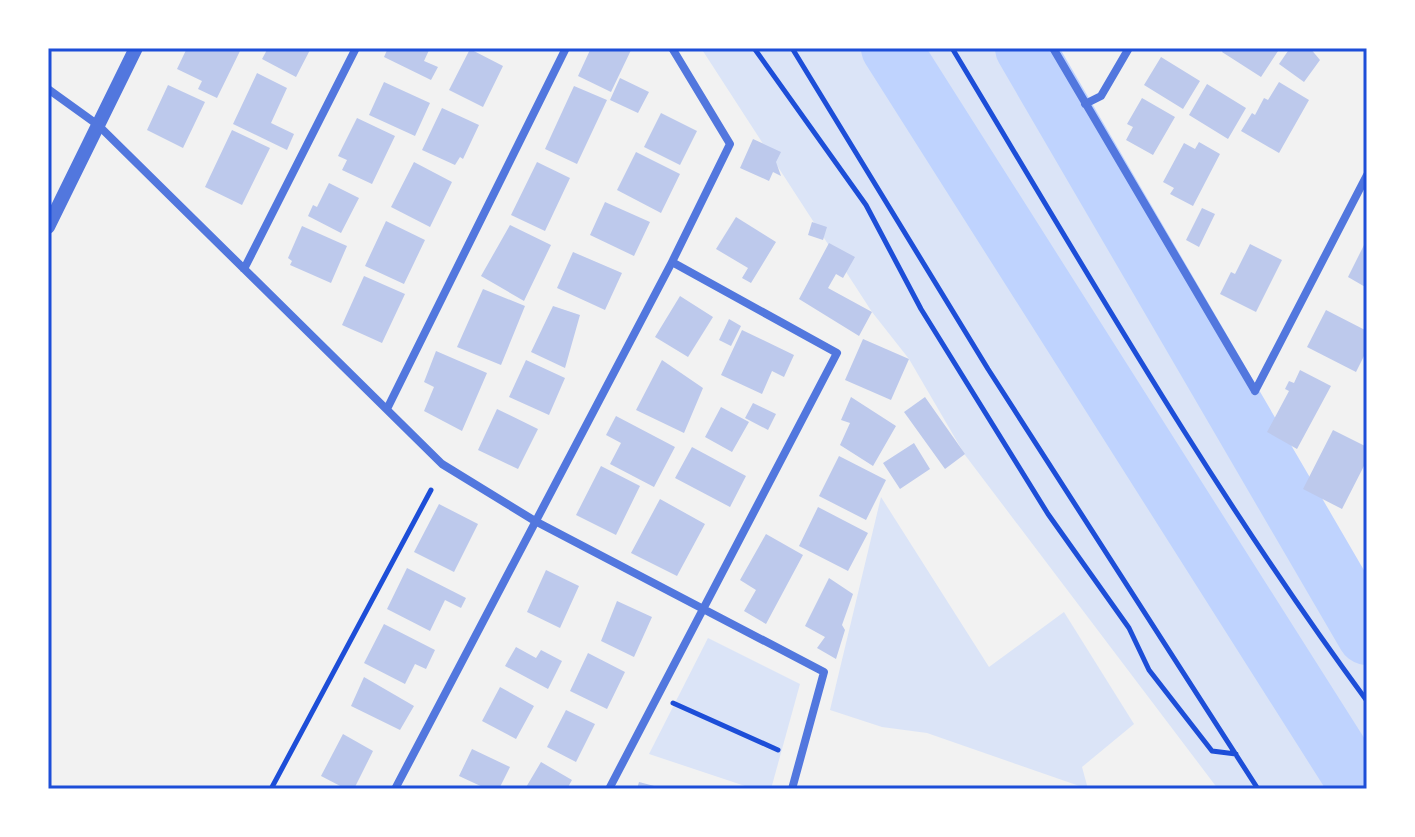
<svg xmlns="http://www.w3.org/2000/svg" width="1415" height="837" font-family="Jost,sans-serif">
	<rect width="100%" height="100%" fill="#f2f2f2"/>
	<!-- green -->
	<path fill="#dbe4f7" d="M701 48H1034L1367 617V789H1218L965 455 909 359 872 312Z
		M881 497 989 667 1064 612 1134 724 1082 767 1088 789 927 733 882 727 830 710Z
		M708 638 800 684 771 789H754L649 754Z"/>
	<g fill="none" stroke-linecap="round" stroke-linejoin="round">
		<!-- river -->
		<path stroke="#bfd3fe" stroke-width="60" d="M891 48 1361 789
			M1025 48 1367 635"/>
	</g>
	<!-- building -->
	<path fill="#bdc9ec" d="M187 48 240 51 217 98 198 89 202 81 177 69Z
		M268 48H311L296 77 262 59Z
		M388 48H430L424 61 438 67 431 80 384 57Z
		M591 48H632L611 92 578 76Z
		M1224 48H1280L1261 77 1222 52Z
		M1290 48H1310L1320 60 1304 82 1279 64Z
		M470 49 503 66 483 107 449 90Z
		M1161 57 1200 81 1183 109 1144 85Z
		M257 73 287 88 271 123 294 134 287 150 233 124Z
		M620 78 649 92 638 113 610 100Z
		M384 82 430 103 415 136 369 115Z
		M1279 82 1309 100 1279 153 1241 131 1252 113 1255 115 1264 98 1268 100Z
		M1207 84 1246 108 1228 139 1189 115Z
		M168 85 205 102 183 148 147 130Z
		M574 86 607 100 577 164 545 149Z
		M1142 98 1175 117 1153 155 1126 140 1133 127 1127 124Z
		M442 108 479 125 463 159 460 157 455 165 422 150Z
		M661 113 697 131 680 165 644 147Z
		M357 118 395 136 372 184 342 170 347 160 338 156Z
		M232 130 270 148 242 205 205 187Z
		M753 139 781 152 776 162 781 176 773 172 769 181 740 168Z
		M1199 142 1220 154 1193 206 1170 194 1174 188 1163 182 1184 143 1195 149Z
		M636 152 680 174 661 213 617 190Z
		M414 162 452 182 430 227 391 207Z
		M537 162 570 178 545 231 511 215Z
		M329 183 359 198 341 233 308 216 313 205 317 207Z
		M605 202 650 222 634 256 590 235Z
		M1202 208 1215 214 1199 247 1186 240Z
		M736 217 776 242 751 283 742 278 748 268 716 249Z
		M386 221 425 240 404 284 365 266Z
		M812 222 827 227 823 240 808 235Z
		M510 225 551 245 524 301 481 276Z
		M302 226 347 246 331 283 290 265 292 261 288 258Z
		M1367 239V288L1348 277Z
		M829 243 855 257 843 278 836 274 828 288 872 312 859 336 799 299Z
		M1250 244 1282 260 1256 312 1220 294 1231 272 1235 274Z
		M573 252 622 273 605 310 557 288Z
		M364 276 405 294 382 343 342 325Z
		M483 289 525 306 501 365 457 347Z
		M680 296 713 317 688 357 655 337Z
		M553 306 580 315 565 368 531 352Z
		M1326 310 1367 331V350L1356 372 1307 347Z
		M729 319 741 326 731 346 719 340Z
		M742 330 794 355 784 377 772 371 762 394 721 375Z
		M863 339 909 359 891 400 845 380Z
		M436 351 487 373 462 431 424 411 434 387 424 382Z
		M526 360 565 378 549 415 509 397Z
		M662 360 703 388 684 433 636 410Z
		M1300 370 1331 386 1297 449 1267 432 1289 391 1285 389 1289 381 1294 383Z
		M851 397 896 426 873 466 840 445 850 423 841 420Z
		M925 397 965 454 945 469 904 412Z
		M753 403 776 414 768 430 745 418Z
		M721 407 749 422 732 452 705 437Z
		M497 409 538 429 518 469 478 450Z
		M616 416 675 447 654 487 610 464 621 443 606 435Z
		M1333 430 1367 447V460L1342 509 1303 489Z
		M914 443 930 469 900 489 883 463Z
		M692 447 746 476 730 507 675 478Z
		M839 456 886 480 866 520 819 496Z
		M601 466 640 486 616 535 576 515Z
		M660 499 705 524 677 576 631 553Z
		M439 504 478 524 454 572 414 552Z
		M818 507 868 533 848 571 799 546Z
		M766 534 803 555 766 624 744 611 756 590 740 580Z
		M407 568 466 598 461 608 445 600 430 631 387 609Z
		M546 570 579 586 560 628 527 612Z
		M829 578 853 594 842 625 845 630 836 659 817 648 825 637 805 626Z
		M617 601 652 617 634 657 601 641Z
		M384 624 435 650 426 669 415 664 405 684 364 663Z
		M516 647 536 658 541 650 562 661 548 689 505 666Z
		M588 653 625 672 607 709 570 691Z
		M364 677 414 706 400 730 351 706Z
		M500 687 534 706 516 739 482 721Z
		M566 710 595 724 576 762 547 747Z
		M343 734 373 751 354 789H346L321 776Z
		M472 749 510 767 499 789H487L459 776Z
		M541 762 572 780 567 789H525Z
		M639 782 662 788 661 789H637Z"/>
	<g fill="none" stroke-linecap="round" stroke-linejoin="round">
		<!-- path -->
		<path stroke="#1d4ed8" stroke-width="5" d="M754 48 866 205 921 309 1048 514 1129 628 1149 670 1212 751 1236 754
			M792 48 988 369 1258 789
			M952 48C1085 269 1214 494 1367 701
			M673 703 778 750
			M271 789 431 490"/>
		<!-- minor -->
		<path stroke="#5277de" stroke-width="8" d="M1053 48 1255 391
			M48 89 98 125 442 464 535 521 824 672 792 789
			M1085 104 1101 96 1129 48
			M244 269 356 48
			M1255 391 1367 175
			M387 409 566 48
			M395 789 672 262
			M609 789 837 353 672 262 730 144 672 48"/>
		<!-- tertiary -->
		<path stroke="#5277de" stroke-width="14" d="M48 227 136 48"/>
	</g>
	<!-- border -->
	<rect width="1415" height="837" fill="none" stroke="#ffffff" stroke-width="100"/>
	<rect x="50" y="50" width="1315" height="737" fill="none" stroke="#1d4ed8" stroke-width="3"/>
</svg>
